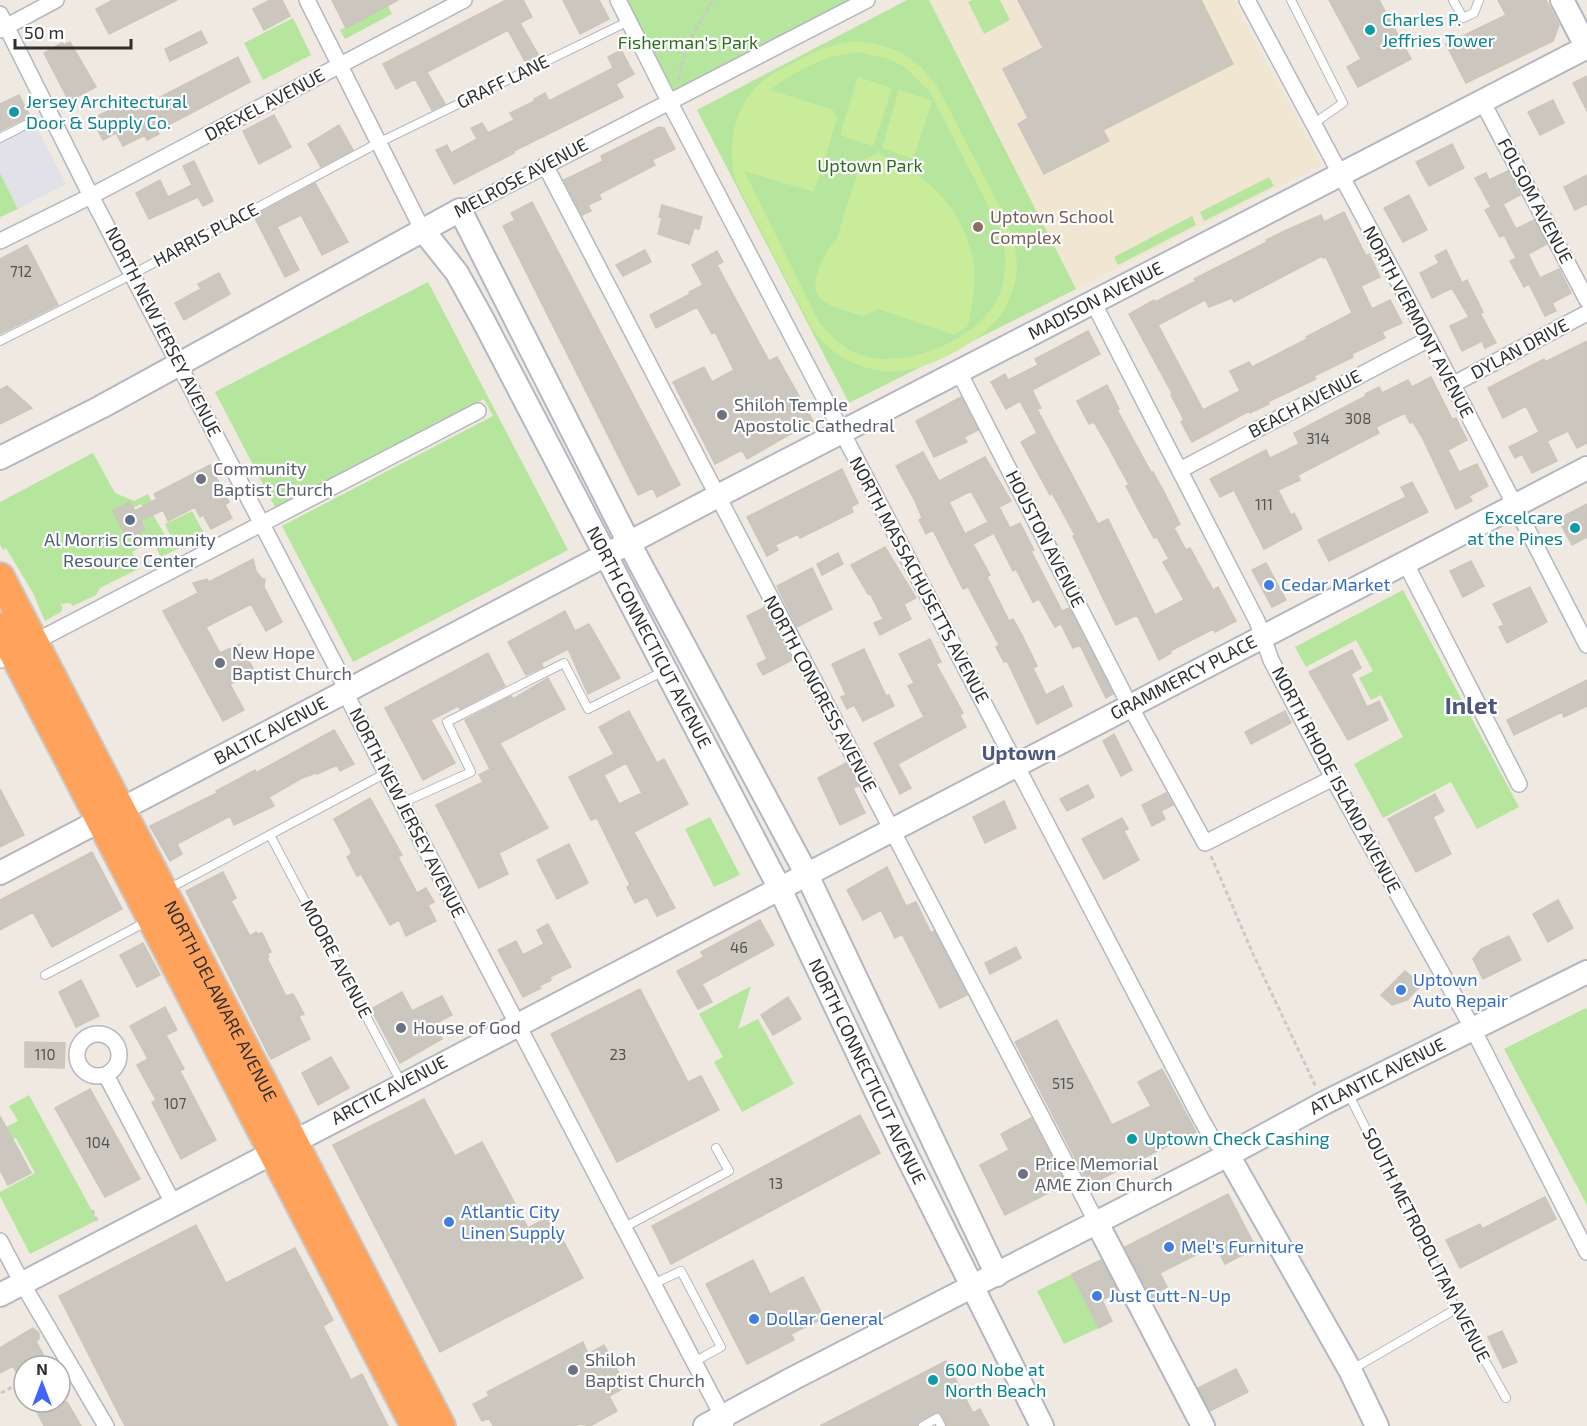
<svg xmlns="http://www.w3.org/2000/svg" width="1587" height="1426" font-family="'Exo 2',sans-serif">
	<rect width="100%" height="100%" fill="#efe9e1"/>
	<!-- industrial -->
	<path fill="#e3e1e8" d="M33 121 66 184 18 209 0 173V138Z"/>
	<!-- education -->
	<path fill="#f0e6d1" d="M907 0H1233L1322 165 849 403 697 110Z"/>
	<!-- green -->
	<path fill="#b6e59e" d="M385 0 392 14 345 39 340 30 378 11Z
		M618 0H867L669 101Z
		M907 0H929L1076 289 849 403 697 110Z
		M972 0H1000L1010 20 984 34 968 2Z
		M293 18 311 55 263 80 244 43Z
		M0 173 18 209 0 217Z
		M1269 177 1274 186 1204 221 1200 212Z
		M1192 216 1196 225 1118 265 1114 257Z
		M428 282 568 550 353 662 282 526 493 416 484 399 275 507 215 392Z
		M93 453 115 493 134 501 148 494 154 505 145 510 141 504 133 508 130 502 113 511 127 539 144 530 140 521 153 515 165 535 132 552 140 568 100 588 96 595 73 606 70 603 60 604 63 607 61 612 45 621 33 593 6 548 3 550 0 544V502Z
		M192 511 205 535 161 557 155 546 171 537 165 524Z
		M1403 590 1519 807 1477 829 1451 782 1383 818 1354 764 1403 737 1381 695 1371 700 1359 678 1373 671 1356 640 1306 667 1295 647Z
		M710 817 740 875 714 887 685 829Z
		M751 986 738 1029 758 1019 794 1084 742 1112 714 1062 723 1057 699 1014Z
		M1586 1008 1587 1010V1205L1504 1049Z
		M29 1095 97 1220 30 1254 0 1196V1192L35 1173 16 1138 0 1146V1130L18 1121 9 1106Z
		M1072 1274 1099 1328 1064 1344 1037 1291Z"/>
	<!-- pitch -->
	<path fill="#c9ec9a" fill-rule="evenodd" d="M858 41C895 46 915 56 937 86 952 114 966 143 981 171 997 202 1017 232 1017 268 1016 286 1008 309 995 322 971 348 918 376 881 371 851 366 828 352 811 327L736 182C726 145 734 105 764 80 774 72 786 67 797 61 817 50 835 43 858 41ZM858 52 888 59 905 67 930 92 1001 231C1007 255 1008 281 995 303 972 343 897 373 854 352 839 345 829 334 819 322L744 171 814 192 837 119 833 110 770 90C796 70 826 55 858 52Z
		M858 77 892 88 873 146 840 135Z
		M899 90 932 101 913 159 882 148Z
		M878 153C927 174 966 210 974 266 976 286 972 306 968 326L954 335 878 309 863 316C835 306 805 305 819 269 824 258 826 249 836 241L861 161Z"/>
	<!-- building -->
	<path fill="#cbc7bf" stroke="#cbc5ba" stroke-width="1.5" fill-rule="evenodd" d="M113 0H177L109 34 96 9Z
		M270 0H282L290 16 264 30 253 9Z
		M332 0H398L346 28Z
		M506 0H523L532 17 520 23 539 56 526 63 508 30 427 72 445 104 432 110 415 79 396 89 383 64Z
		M563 0H599L609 19 580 34Z
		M1018 0H1201L1233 64 1103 130 1109 141 1044 174 1018 124 1028 118 1003 69 1043 48Z
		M1329 0H1379L1411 59 1358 87 1347 67 1361 59Z
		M1498 0H1546L1559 25 1553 41 1466 83 1446 44 1506 15Z
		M201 31 207 43 170 61 165 49Z
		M70 42 96 87 69 101 44 53 62 43 64 45Z
		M621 50 634 74 616 84 623 97 514 151V153L454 184 436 150 447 145 451 153 477 139 471 128 482 123 488 133 514 120 510 113 535 101 534 99 545 93 549 101 613 68 608 57Z
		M238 57 250 82 157 131 159 134 147 140 145 135 123 146 116 133 103 140 92 119 119 105 120 108 139 98 143 106Z
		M1587 76V111L1573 83Z
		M19 95 30 116 0 131V104Z
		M1553 100 1564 123 1540 135 1528 112Z
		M274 115 291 147 259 164 243 131Z
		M339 125 353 150 321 167 308 144Z
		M659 127 664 128 675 149 652 160 655 165 599 194 601 199 588 205 591 211 582 215 564 180 603 161 601 156Z
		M1452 144 1464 168 1429 186 1416 162Z
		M194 161 213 201 203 206 198 197 149 219 136 193 160 180 168 197 192 185 183 166Z
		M1508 171 1520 195 1503 204 1516 229 1534 220 1547 244 1528 254 1540 278 1559 269 1571 293 1552 303 1556 311 1545 316 1529 284 1524 287 1510 261 1516 258 1504 235 1500 237 1485 210 1491 207 1475 178 1486 173 1489 180Z
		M1587 175V204L1575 210 1564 187Z
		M315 183 348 242 322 255 301 215 277 227 299 270 285 277 254 216Z
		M1409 195 1427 230 1403 242 1384 208Z
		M532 202 680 485 657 497 653 488 638 495 503 226 515 220 511 213Z
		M662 205 702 217 699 229 694 228 689 244 658 234 662 218 659 217Z
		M1344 212 1366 256 1369 254 1380 277 1361 286 1372 309 1390 300 1402 323 1382 332 1385 338 1352 354 1353 357 1314 376 1316 379 1268 402 1269 404 1250 413 1249 411 1192 442 1181 422 1184 420 1171 395H1173L1129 314 1154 300 1155 302 1196 281 1194 279 1267 242 1266 240 1289 229 1321 215 1324 222ZM1322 256 1323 258 1326 257 1352 313 1306 337 1307 339 1252 367 1249 362 1230 371 1240 391 1203 410 1158 325 1205 300 1209 307 1232 298 1234 302Z
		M27 245 58 305 0 334V259Z
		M645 250 651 262 623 276 616 265Z
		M1446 250 1462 283 1467 280 1483 312 1480 313 1496 343 1485 348 1482 341 1462 351 1450 326 1469 317 1452 288 1432 298 1420 273 1439 263 1435 256Z
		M717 251 723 262 717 265 769 361 777 357 813 421 747 459 742 450 715 464 673 382 704 367 712 382 734 370 715 332 712 334 697 307 656 328 650 315 690 294 689 292 703 285 692 265Z
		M219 273 230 294 184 320 175 303 201 289 198 284Z
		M1088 331 1100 354 1032 390 1041 408 1037 409 1098 524 1108 519 1155 615 1184 600 1163 562 1169 559 1157 537 1154 538 1138 509 1126 486 1129 485 1108 446 1094 422 1089 424 1077 401 1107 385 1119 409 1117 410 1151 472H1153L1164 492 1180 524 1174 528 1186 550 1190 548 1213 590 1218 587 1236 621 1215 632 1213 629 1170 651 1171 653 1159 660 1137 615 1116 625 1073 536 1075 535 1052 493 1050 495 1021 442 1037 433 1020 401 1006 409 991 382 1005 374 1008 380 1038 365 1035 359Z
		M1587 341V443L1577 448 1568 431 1547 441 1557 461 1532 473 1522 454 1515 458 1509 447 1539 432 1526 406 1503 418 1488 388 1544 359 1545 362Z
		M1431 377 1452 419 1456 418 1467 440 1448 450 1459 472 1477 464 1488 486 1469 496 1472 501 1456 509 1422 437 1413 422 1410 423 1405 413 1376 427 1379 433 1298 475 1300 480 1278 490 1291 515 1294 513 1302 529 1264 549 1234 490 1220 497 1210 479 1266 450 1270 458 1299 444 1294 433 1366 396 1365 394 1379 387 1382 393 1408 380 1412 387Z
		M7 386 32 408 0 424V390Z
		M961 397 978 430 964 437 967 442 934 457 916 421Z
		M923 452 939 481 985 457 1011 501 999 507 1010 528 1020 523 1034 550 1031 551 1062 611 1069 608 1113 694 1106 698 1080 645 1073 648 1061 624 1055 627 1039 599 1033 602 1016 569 1013 571 994 533 973 544 990 575 987 577 1009 621 1013 619 1022 635 1037 666 1033 668 1046 695 1063 686 1072 706 1037 724 1007 661 1004 662 996 647 999 645 968 587 963 589 933 530 926 534 919 520 922 518 915 501 896 466ZM971 491 988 522 965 534 949 502Z
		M210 465 229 502 225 505 232 518 211 529 203 515 200 517 195 507 168 521 163 510 140 521 145 530 127 539 113 511 130 502 135 511 157 499 154 494Z
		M842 469 858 503 851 507 853 512 800 538 798 534 775 545 778 550 767 556 747 517Z
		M1412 482 1428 512 1329 561 1318 540 1406 497 1401 487Z
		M1587 504V537L1572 545 1558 519Z
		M885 547 916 598 904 604 911 619 880 635 874 623 883 619 870 593 868 594 851 565Z
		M838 553 843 564 822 575 817 564Z
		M253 559 256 571 262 579H265L264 587 282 622 266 631 251 604 206 627 220 653 240 644 255 672 230 684 244 710 223 721 163 611 198 593 193 583 207 579 209 582Z
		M1471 561 1484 586 1463 597 1450 571Z
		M1266 563 1286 600 1272 607 1252 570Z
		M812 568 832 609 797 627 777 586Z
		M1530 587 1547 622 1507 643 1499 627 1504 625 1493 604Z
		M765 607 792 660 763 675 757 664 767 659 747 616Z
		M565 611 575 631 589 624 620 678 588 694 568 649 541 663 543 667 526 675 508 642Z
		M930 639 941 662 936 664 963 713 960 715 966 727 898 764 911 788 900 794 874 743 924 717 908 686 914 683 899 654Z
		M864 649 886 696 889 695 894 706 863 721 854 705 847 709 841 697 846 695 832 664Z
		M1352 650 1361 668 1351 674 1367 707 1379 701 1388 720 1348 740 1309 672Z
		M488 653 505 686 460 709 458 706 431 720 455 763 423 780 385 708Z
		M548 678 565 709 500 743 548 828 499 853 508 874 479 888 436 805 483 782 479 775 490 769 465 720 511 696 513 699Z
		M1587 680V706L1564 717 1562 712 1514 735 1507 720Z
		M629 711 657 763 664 759 688 804 634 832 675 908 657 916 647 897 635 903 627 887 630 885 597 818 591 820 569 777 614 754 599 727ZM626 763 642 793 619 804 604 775Z
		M1285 711 1291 723 1251 744 1245 732Z
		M334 730 354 764 340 771 337 765 317 774 316 773 302 778 269 797 274 806 234 825 230 816 177 844 182 854 170 861 150 826 217 793 216 791 255 770 256 773Z
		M1114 734 1132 770 1121 776 1103 741Z
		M846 763 858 786 853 788 865 813 840 825 818 778Z
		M1088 785 1094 797 1067 811 1060 799Z
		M0 789 24 835 0 847Z
		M1166 793 1173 805 1161 811 1165 819 1152 826 1142 805Z
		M1435 794 1444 811 1433 817 1451 854 1416 872 1388 819Z
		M370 798 402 855 398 857 417 893 426 888 434 902 428 905 436 921 406 936 399 920 390 925 361 874 357 876 347 857 351 854V851L334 819Z
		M1004 801 1016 828 985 843 973 817Z
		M1122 818 1128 829 1124 831 1139 860 1104 879 1082 839Z
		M569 844 588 883 557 899 537 860Z
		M92 852 122 909 52 947 33 912 0 930V900Z
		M887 867 906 906 916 902 931 933 934 931 967 995 940 1008 902 934 895 938 881 910 863 920 847 890Z
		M223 872 236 898 231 901 250 936 256 932 257 934 262 933 271 952 267 954 269 957 267 958 286 996 293 994 304 1014 299 1016 300 1019 310 1039 271 1059 186 891Z
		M1558 900 1573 928 1548 942 1533 914Z
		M760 920 774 945 702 984 712 1002 698 1009 677 971 704 957 701 952Z
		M548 924 571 967 550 977 551 980 539 986 541 988 523 997 498 950 516 941 523 955 544 944 537 930Z
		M1509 936 1521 960 1483 979 1473 959 1481 949Z
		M143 943 160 975 137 987 120 955Z
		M1016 947 1021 958 990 974 985 963Z
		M1405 971 1421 985 1407 1000 1392 1005 1381 995Z
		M81 980 99 1016 76 1027 59 992Z
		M640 989 688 1082 701 1076 719 1110 617 1162 551 1034Z
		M402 992 412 1011 442 996 452 1015 434 1024 442 1039 400 1063 371 1009Z
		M788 997 801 1019 773 1035 761 1015Z
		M165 1007 177 1030 166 1035 184 1069 180 1071 216 1140 181 1159 152 1102 156 1100 137 1065 148 1059 130 1026Z
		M1057 1020 1112 1125 1151 1106 1138 1082 1162 1069 1196 1132 1089 1185 1015 1042Z
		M25 1042 65 1043 64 1068 25 1067Z
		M331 1057 349 1088 318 1105 302 1073Z
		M90 1089 140 1179 105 1197 55 1108Z
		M424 1099 455 1156 482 1142 528 1228 550 1216 583 1278 440 1352 333 1145Z
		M860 1115 880 1153 671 1264 652 1226Z
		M0 1116 31 1173 8 1185 0 1170Z
		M1031 1118 1066 1184 1005 1215 980 1165 1009 1150 1001 1134Z
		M1228 1194 1256 1248 1225 1264 1215 1245 1160 1273 1167 1287 1160 1291 1162 1294 1152 1299 1125 1247Z
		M1545 1197 1556 1219 1460 1268 1446 1240 1480 1224 1482 1229Z
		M196 1225 226 1283 295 1248 333 1320 323 1326 351 1380 362 1374 388 1426H125L59 1296Z
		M753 1260 770 1294 803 1277 824 1318 791 1334 794 1340 747 1364 706 1284Z
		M1101 1260 1118 1292 1102 1300 1112 1321 1099 1328 1072 1274Z
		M33 1328 39 1333V1339L36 1341 49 1366H24V1386L13 1366 0 1373V1348Z
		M1502 1331 1517 1362 1503 1368 1488 1337Z
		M583 1342 588 1354 604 1345 626 1387 609 1396 617 1411 590 1426 580 1424 575 1426H493L489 1418 482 1421 473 1404 489 1396 487 1392Z
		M946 1361 973 1413 980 1409 989 1426H947L942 1415 937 1412 920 1421 917 1426H820Z
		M1236 1369 1248 1392 1210 1411 1198 1388Z
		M32 1402H67L81 1426H44Z"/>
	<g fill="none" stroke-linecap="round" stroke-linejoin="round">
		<defs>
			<path id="lane" d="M1291 0 1343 103 1313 124
				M1453 0 1463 18 1474 13 1479 0
				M0 138 33 121
				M0 341 133 274 378 143 629 21
				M402 803 471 772 447 722 564 663 588 709 664 671
				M270 835 401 1082
				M168 889 386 773
				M45 975 148 921
				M1348 1093 1456 1309 1506 1398
				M623 1228 729 1171 716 1148
				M653 1284 681 1271 721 1347 694 1362
				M1351 1370 1456 1309
				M923 1426 937 1418 941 1426"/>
			<path id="street" d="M307 0 422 229
				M618 0 669 101 1200 1117 1212 1138 1228 1155
				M1247 0 1429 339 1587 645
				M0 14 91 196 340 674 345 692 386 773 726 1423
				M0 30 56 0
				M1482 101 1587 300
				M545 165 1097 1223
				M460 210 867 0
				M0 241 91 196 464 0
				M1093 302 1257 621 1271 660 1333 778 1473 1029 1587 1252
				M959 372 1130 706 1205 843 1333 778
				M1452 385 1587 313
				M1180 470 1429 339
				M1406 564 1519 784
				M0 660 478 411
				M77 1055a21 21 0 1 1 42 0a21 21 0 1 1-42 0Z
				M106 1075 173 1203
				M0 1241 22 1283 106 1426"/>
			<g id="secondary">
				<path d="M1562 0 1587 48"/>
				<path id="s1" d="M422 229 457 273 483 320 779 887 900 1142 1042 1426"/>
				<path d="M0 458 101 407 460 210 629 543 806 873 997 1275"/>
				<path id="s2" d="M0 873 716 497 1587 47"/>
				<path d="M1228 1155 1350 1370 1377 1426"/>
				<path d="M1097 1223 1203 1426"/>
				<path id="s3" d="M0 1295C527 1016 1058 744 1587 468"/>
				<path id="s4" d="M705 1426 790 1380 1228 1155 1324 1103 1587 972"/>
			</g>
			<g id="highway">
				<path id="s5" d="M0 577 441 1426"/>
				<path d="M0 627 415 1426"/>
			</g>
		</defs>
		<!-- lane casing -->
		<use href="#lane" stroke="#b4b7c1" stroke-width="10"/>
		<!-- street casing -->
		<use href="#street" stroke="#b4b7c1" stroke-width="18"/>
		<!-- secondary casing -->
		<use href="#secondary" stroke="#b4b7c1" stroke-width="26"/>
		<!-- highway casing -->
		<use href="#highway" stroke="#c9c9c9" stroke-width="32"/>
		<!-- path -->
		<path stroke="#c9c9c9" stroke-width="3" stroke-dasharray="4.5 3" stroke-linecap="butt" d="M678 80 687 45 713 0
			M1211 856 1253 954 1316 1087
			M92 1210 98 1223
			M1 1393 24 1381"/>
		<!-- lane -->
		<use href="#lane" stroke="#fff" stroke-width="8"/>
		<!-- street -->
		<use href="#street" stroke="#fff" stroke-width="15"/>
		<!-- secondary -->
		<use href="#secondary" stroke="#fff" stroke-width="22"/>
		<!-- highway -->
		<use href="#highway" stroke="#ffa35c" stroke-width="28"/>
	</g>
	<!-- markers -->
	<g fill="#0f9aa8" stroke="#fff" stroke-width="2">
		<circle cx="1370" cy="30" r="6"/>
		<circle cx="14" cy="112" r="6"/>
		<circle cx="1575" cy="528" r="6"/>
		<circle cx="1132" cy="1139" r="6"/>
		<circle cx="933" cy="1380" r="6"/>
	</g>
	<circle fill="#8d6e63" stroke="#fff" stroke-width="2" cx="978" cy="227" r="6"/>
	<g fill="#6b7280" stroke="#fff" stroke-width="2">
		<circle cx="722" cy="415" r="6"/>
		<circle cx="201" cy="479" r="6"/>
		<circle cx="220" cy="663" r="6"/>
		<circle cx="401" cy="1028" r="6"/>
		<circle cx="1023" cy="1174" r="6"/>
		<circle cx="573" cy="1370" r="6"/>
	</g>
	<circle fill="#5c6f8a" stroke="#fff" stroke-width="2" cx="130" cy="520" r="6"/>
	<g fill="#3f7fe0" stroke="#fff" stroke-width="2">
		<circle cx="1269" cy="585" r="6"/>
		<circle cx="1401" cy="990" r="6"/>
		<circle cx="449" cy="1222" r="6"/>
		<circle cx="1169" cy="1247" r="6"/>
		<circle cx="1097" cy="1296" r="6"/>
		<circle cx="754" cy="1319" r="6"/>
	</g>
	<g text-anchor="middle" stroke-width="4.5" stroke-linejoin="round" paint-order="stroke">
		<!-- number labels -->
		<g font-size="15" fill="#555452">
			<text x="21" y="277">712</text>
			<text x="1358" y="424">308</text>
			<text x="1318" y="444">314</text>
			<text x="1264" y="510">111</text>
			<text x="739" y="953">46</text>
			<text x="45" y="1060">110</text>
			<text x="618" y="1060">23</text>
			<text x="1063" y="1089">515</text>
			<text x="175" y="1109">107</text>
			<text x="98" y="1148">104</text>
			<text x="776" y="1189">13</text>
		</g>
		<!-- culture labels -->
		<g font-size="18" fill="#0d838f" stroke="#fff" text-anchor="start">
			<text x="1382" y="26">Charles P.<tspan x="1382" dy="21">Jeffries Tower</tspan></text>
			<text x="26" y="108">Jersey Architectural<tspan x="26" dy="21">Door &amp; Supply Co.</tspan></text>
			<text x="1563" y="524" text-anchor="end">Excelcare<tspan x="1563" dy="21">at the Pines</tspan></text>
			<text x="1144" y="1145">Uptown Check Cashing</text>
			<text x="945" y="1376">600 Nobe at<tspan x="945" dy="21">North Beach</tspan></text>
		</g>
		<!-- park labels -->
		<g font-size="18" fill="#2c6e1b" stroke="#fff">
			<text x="688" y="49">Fisherman's Park</text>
			<text x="870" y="172">Uptown Park</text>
		</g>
		<!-- street labels -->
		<g font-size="18" fill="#2e2e2e" stroke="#fff">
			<text transform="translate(503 82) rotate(-26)" y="6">GRAFF LANE</text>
			<text transform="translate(265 105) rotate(-28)" y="6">DREXEL AVENUE</text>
			<text transform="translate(521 178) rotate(-28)" y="6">MELROSE AVENUE</text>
			<text transform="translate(1535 201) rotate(62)" y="6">FOLSOM AVENUE</text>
			<text transform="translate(206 235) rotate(-28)" y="6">HARRIS PLACE</text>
			<text dy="6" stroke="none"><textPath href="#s2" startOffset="1236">MADISON AVENUE</textPath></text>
			<text transform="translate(1418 322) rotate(62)" y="6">NORTH VERMONT AVENUE</text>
			<text transform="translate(163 332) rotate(63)" y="6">NORTH NEW JERSEY AVENUE</text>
			<text transform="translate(1520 349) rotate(-28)" y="6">DYLAN DRIVE</text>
			<text transform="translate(1305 404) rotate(-28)" y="6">BEACH AVENUE</text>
			<text transform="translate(1045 539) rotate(63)" y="6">HOUSTON AVENUE</text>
			<text transform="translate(919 580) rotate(62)" y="6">NORTH MASSACHUSETTS AVENUE</text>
			<text dy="6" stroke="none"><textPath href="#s1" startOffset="468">NORTH CONNECTICUT AVENUE</textPath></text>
			<text dy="6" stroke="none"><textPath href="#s3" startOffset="1335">GRAMMERCY PLACE</textPath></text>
			<text transform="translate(820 694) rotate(62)" y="6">NORTH CONGRESS AVENUE</text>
			<text dy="6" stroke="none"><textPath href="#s2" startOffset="306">BALTIC AVENUE</textPath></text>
			<text transform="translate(1336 780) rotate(62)" y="6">NORTH RHODE ISLAND AVENUE</text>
			<text transform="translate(407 813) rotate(63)" y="6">NORTH NEW JERSEY AVENUE</text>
			<text transform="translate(336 959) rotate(62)" y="6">MOORE AVENUE</text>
			<text dy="6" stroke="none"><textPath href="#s5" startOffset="478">NORTH DELAWARE AVENUE</textPath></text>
			<text dy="6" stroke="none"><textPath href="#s1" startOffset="954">NORTH CONNECTICUT AVENUE</textPath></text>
			<text dy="6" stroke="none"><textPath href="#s4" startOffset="758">ATLANTIC AVENUE</textPath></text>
			<text dy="6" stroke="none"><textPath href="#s3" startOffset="440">ARCTIC AVENUE</textPath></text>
			<text transform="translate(1426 1245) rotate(63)" y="6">SOUTH METROPOLITAN AVENUE</text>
		</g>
		<!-- education labels -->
		<g font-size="18" fill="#785e54" stroke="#fff" text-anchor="start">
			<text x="990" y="223">Uptown School<tspan x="990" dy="21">Complex</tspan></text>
		</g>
		<!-- worship labels -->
		<g font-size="18" fill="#5b616d" stroke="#fff" text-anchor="start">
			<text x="734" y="411">Shiloh Temple<tspan x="734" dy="21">Apostolic Cathedral</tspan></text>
			<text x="213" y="475">Community<tspan x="213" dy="21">Baptist Church</tspan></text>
			<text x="232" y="659">New Hope<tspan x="232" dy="21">Baptist Church</tspan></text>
			<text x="413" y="1034">House of God</text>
			<text x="1035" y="1170">Price Memorial<tspan x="1035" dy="21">AME Zion Church</tspan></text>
			<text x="585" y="1366">Shiloh<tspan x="585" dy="21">Baptist Church</tspan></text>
		</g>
		<!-- service labels -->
		<g font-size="18" fill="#4e5e75" stroke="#fff">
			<text x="130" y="546">Al Morris Community<tspan x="130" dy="21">Resource Center</tspan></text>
		</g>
		<!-- shop labels -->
		<g font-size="18" fill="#366cbe" stroke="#fff" text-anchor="start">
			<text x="1281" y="591">Cedar Market</text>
			<text x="1413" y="986">Uptown<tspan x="1413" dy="21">Auto Repair</tspan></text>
			<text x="461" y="1218">Atlantic City<tspan x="461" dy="21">Linen Supply</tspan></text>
			<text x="1181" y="1253">Mel's Furniture</text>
			<text x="1109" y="1302">Just Cutt-N-Up</text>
			<text x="766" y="1325">Dollar General</text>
		</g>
		<!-- neighbourhood labels -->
		<g font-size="20" font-weight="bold" fill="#4d5680" stroke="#fff">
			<text x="1019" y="760">Uptown</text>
		</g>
		<!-- district labels -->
		<g font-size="24" font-weight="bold" fill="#4d5680" stroke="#fff">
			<text x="1471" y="714">Inlet</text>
		</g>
	</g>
	<!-- north arrow -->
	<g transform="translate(42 1384)"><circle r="28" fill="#ffffff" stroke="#ababab" stroke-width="1.5"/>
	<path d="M0-4.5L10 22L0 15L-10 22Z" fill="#4264fb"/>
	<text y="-9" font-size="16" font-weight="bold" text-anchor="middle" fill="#2e2e2e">N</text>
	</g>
	<!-- scale -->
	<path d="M15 39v9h116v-9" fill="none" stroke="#2e2e2e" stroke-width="3"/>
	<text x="24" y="39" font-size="18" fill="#2e2e2e" stroke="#ffffff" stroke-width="4.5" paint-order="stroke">50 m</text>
</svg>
